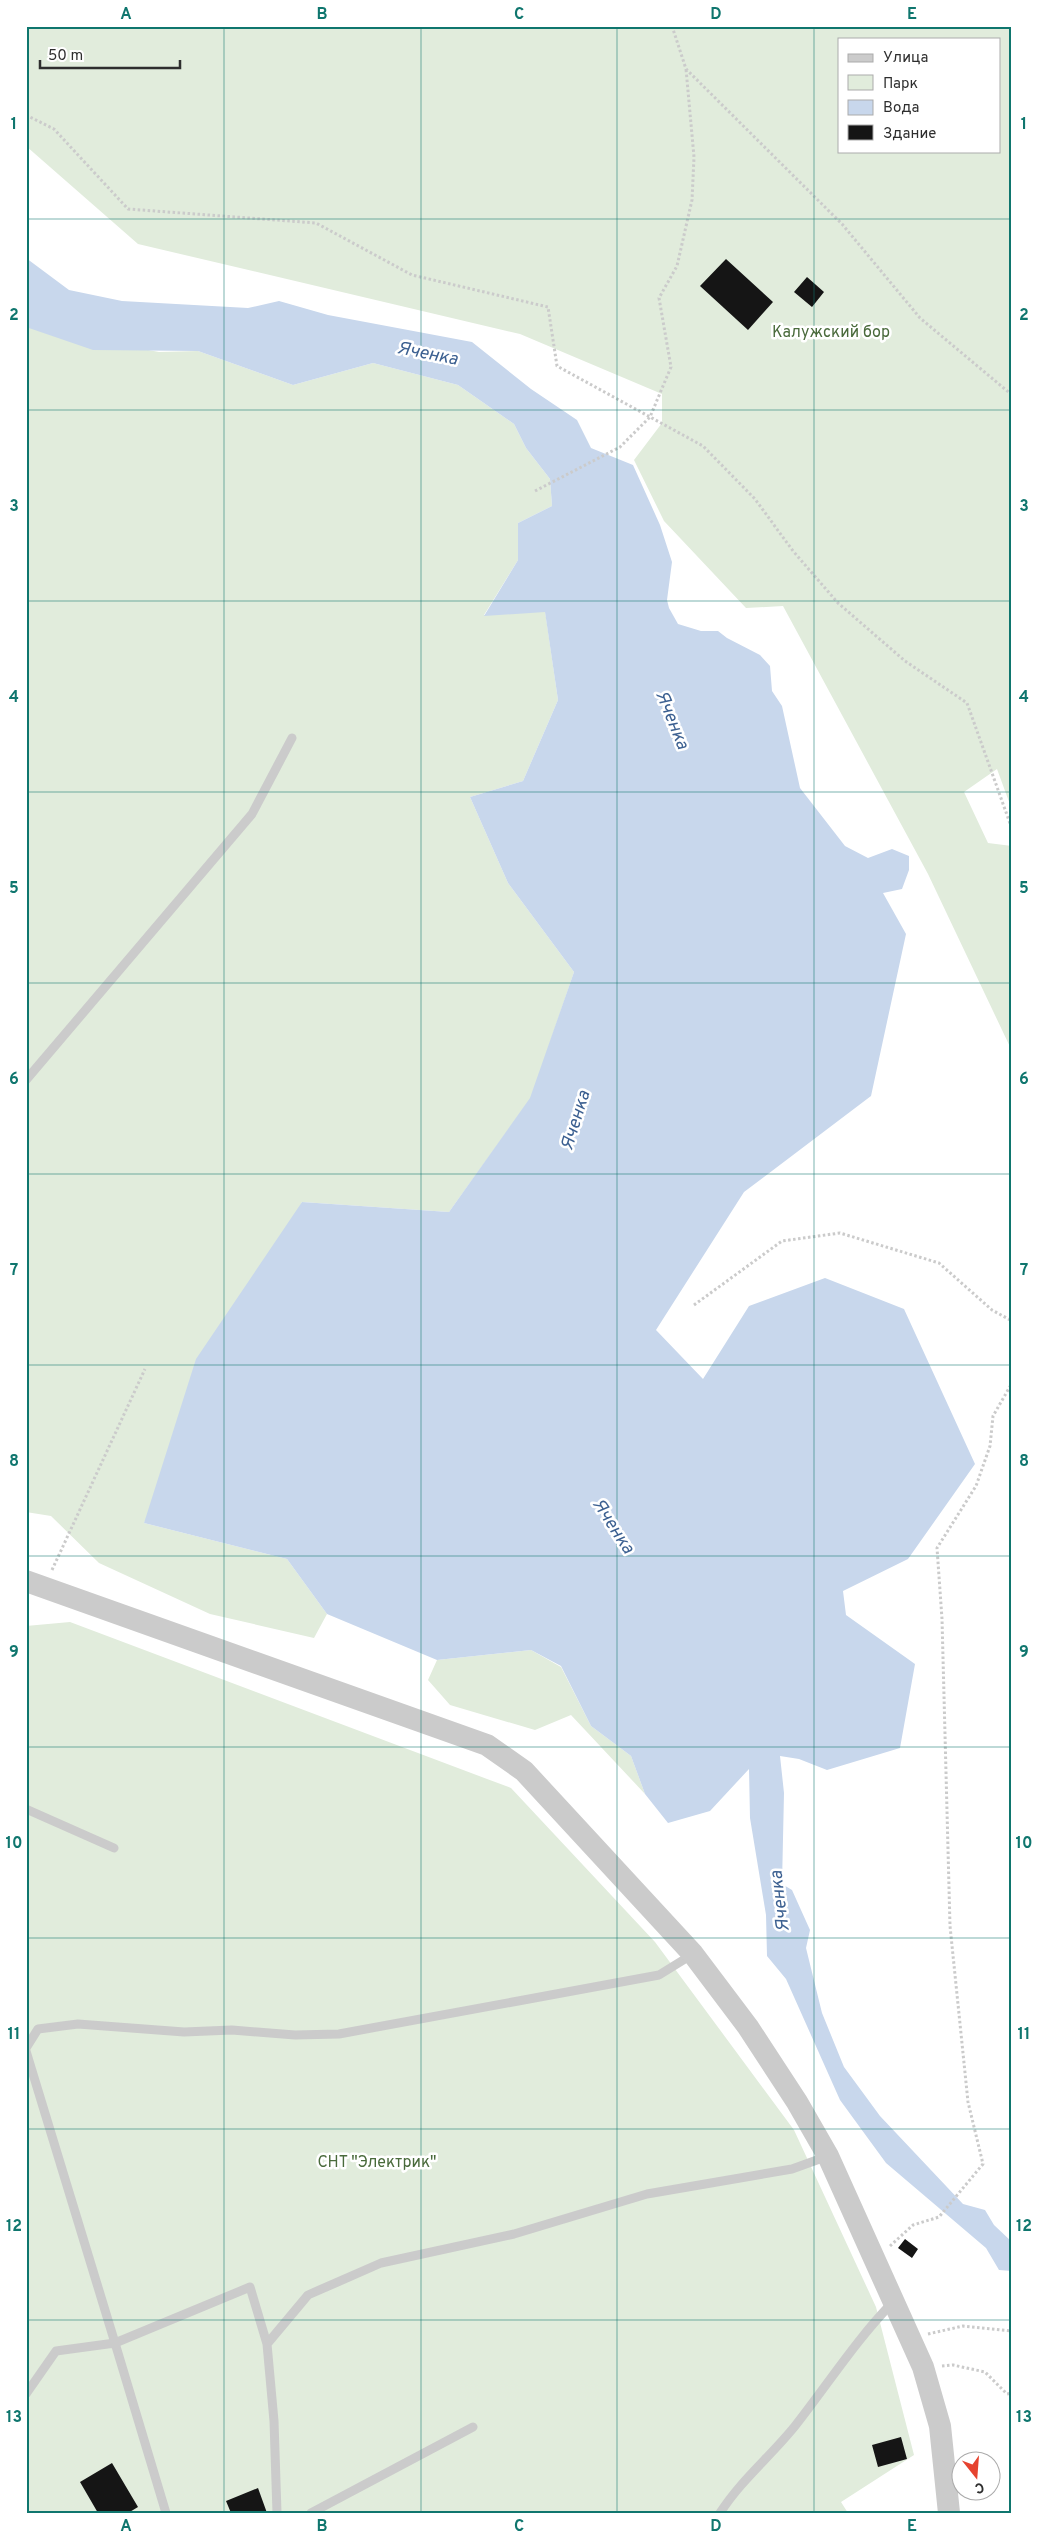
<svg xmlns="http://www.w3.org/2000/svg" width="1038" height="2539" font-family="Overpass,sans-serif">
	<rect width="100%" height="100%" fill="#fff"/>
	<!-- green -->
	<path fill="#e1ecdc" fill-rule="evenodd" d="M26 26H1012V810L997 769 964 792 988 843 1012 846V1051L928 874 783 606 746 608 664 521 634 460 662 423V394L520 334 138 244 26 146ZM839 39H999V151H839Z
		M26 327 159 352 198 351 293 385 373 363 458 385 514 424 526 448 550 479 552 506 518 523V560L484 615 545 611 558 700 523 781 470 797 508 883 574 972 531 1098 449 1212 302 1202 144 1523 287 1559 327 1614 314 1638 210 1614 99 1563 51 1516 26 1512Z
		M70 1622 511 1788 655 1942 794 2130 876 2307 914 2455 841 2502 848 2513H26V1626Z
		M531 1650 561 1667 591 1726 631 1756 645 1794 571 1715 535 1730 450 1705 428 1680 437 1660Z"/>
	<!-- water -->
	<path fill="#c8d7ec" d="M26 258 69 290 122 301 248 308 279 301 328 315 472 342 531 389 577 420 591 448 633 465 660 525 672 562 667 600 669 608 678 624 701 631H718L727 638 760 655 770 666 772 691 782 706 800 788 845 846 868 858 892 849 909 856V870L902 889 883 893 906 934 871 1096 744 1192 656 1330 703 1379 749 1306 825 1278 904 1309 975 1464 908 1559 843 1591 846 1615 915 1664 900 1748 827 1770 799 1759 780 1756 784 1793 782 1884 792 1890 810 1930 806 1948 822 2013 844 2067 880 2116 963 2204 985 2210 994 2225 1012 2242V2271L999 2270 986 2248 886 2163 867 2137 840 2100 786 1979 767 1956 766 1915 750 1818 749 1769 710 1811 668 1823 645 1794 631 1756 591 1726 561 1666 531 1650 437 1660 327 1614 287 1559 144 1523 196 1359 302 1202 449 1212 530 1098 574 972 508 883 470 797 523 781 558 700 545 612 484 616 518 560V523L552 506 550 479 526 448 514 424 458 385 373 363 293 385 198 351 93 350 26 327Z"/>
	<!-- building -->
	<path fill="#151515" d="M726 259 773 302 748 330 700 286Z
		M807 277 824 292 812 307 794 292Z
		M905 2239 918 2249 912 2258 898 2248Z
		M901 2437 907 2459 878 2467 872 2445Z
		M112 2463 138 2507 128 2513H98L80 2482Z
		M258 2488 267 2513H231L226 2501Z"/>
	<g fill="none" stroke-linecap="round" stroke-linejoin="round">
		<!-- path -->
		<path stroke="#cbcbcb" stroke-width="3" stroke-dasharray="2.5 2.5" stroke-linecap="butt" d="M672 26 686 69 842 224 920 318 1012 395
			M26 115 54 129 128 209 316 223 412 275 548 307 557 366 703 446 755 499 793 551 838 603 905 661 967 703 1012 829
			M535 491 620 447 650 417 671 367 659 298 677 266 692 200 694 157 686 69
			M694 1305 782 1241 840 1233 939 1263 992 1310 1012 1321
			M52 1570 145 1369
			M890 2246 913 2225 939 2217 983 2164 968 2102 950 1926 942 1619 937 1548 976 1486 990 1446 993 1416 1012 1383
			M928 2334 963 2326 1012 2331
			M942 2366 953 2365 985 2372 1007 2394 1012 2393"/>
		<!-- service -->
		<path stroke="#cbcbcb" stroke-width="9" d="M26 1080 252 814 292 738
			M26 1809 114 1848
			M26 2048 38 2029 78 2024 184 2032 232 2030 295 2035 339 2034 659 1975 693 1954
			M26 2051 115 2343 56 2351 26 2394
			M166 2513 115 2343 250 2287 267 2344
			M277 2513 274 2421 267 2344 308 2295 381 2263 514 2234 647 2194 792 2169 828 2156
			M311 2513 473 2427
			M720 2513C741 2480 771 2456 795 2426 828 2384 856 2340 893 2302"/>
		<!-- tertiary -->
		<path stroke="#cbcbcb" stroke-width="22" d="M26 1581 487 1745 524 1771 693 1954 748 2027 797 2102 828 2156 923 2367 940 2426 949 2513"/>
	</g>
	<!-- grid -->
	<path fill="none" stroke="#0f766e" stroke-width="1" stroke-opacity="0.55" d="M224 26V2513M421 26V2513M617 26V2513M814 26V2513M26 219H1012M26 410H1012M26 601H1012M26 792H1012M26 983H1012M26 1174H1012M26 1365H1012M26 1556H1012M26 1747H1012M26 1938H1012M26 2129H1012M26 2320H1012"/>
	<g text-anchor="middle" stroke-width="5" stroke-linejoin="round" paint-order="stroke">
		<!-- park labels -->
		<g font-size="16" fill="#496a3b" stroke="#fff">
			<text x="831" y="337">Калужский бор</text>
			<text x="377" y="2167">СНТ "Электрик"</text>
		</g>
		<!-- water labels -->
		<g font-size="18" font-style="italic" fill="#3c6091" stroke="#fff">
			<text transform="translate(428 353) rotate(11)" y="6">Яченка</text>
			<text transform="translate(673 720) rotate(68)" y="6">Яченка</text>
			<text transform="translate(575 1120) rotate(-73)" y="6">Яченка</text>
			<text transform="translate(614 1526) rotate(57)" y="6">Яченка</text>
			<text transform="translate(779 1901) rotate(-97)" y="6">Яченка</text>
		</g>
	</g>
	<!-- border -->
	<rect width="1038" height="2539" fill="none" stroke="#ffffff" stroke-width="55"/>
	<!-- legend -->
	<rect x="838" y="38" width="162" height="115" fill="#ffffff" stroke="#ababab"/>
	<rect x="848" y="54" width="25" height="8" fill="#cbcbcb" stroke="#ababab"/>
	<text x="883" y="62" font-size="15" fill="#2e2e2e">Улица</text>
	<rect x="848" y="75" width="25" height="15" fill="#e1ecdc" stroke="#ababab"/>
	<text x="883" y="88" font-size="15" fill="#2e2e2e">Парк</text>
	<rect x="848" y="100" width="25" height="15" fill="#c8d7ec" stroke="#ababab"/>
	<text x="883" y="112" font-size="15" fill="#2e2e2e">Вода</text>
	<rect x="848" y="125" width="25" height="15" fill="#151515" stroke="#ababab"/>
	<text x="883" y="138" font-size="15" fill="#2e2e2e">Здание</text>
	<!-- north arrow -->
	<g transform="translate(976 2476) rotate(163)"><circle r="24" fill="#ffffff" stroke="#ababab"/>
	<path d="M0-4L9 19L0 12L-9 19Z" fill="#e6432f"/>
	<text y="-8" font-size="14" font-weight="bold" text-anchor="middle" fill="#2e2e2e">С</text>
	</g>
	<!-- scale -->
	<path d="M40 60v8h140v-8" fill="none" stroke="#2e2e2e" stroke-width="2.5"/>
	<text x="48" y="60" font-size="15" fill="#2e2e2e" stroke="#ffffff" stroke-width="4" paint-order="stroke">50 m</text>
	<rect x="28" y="28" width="982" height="2484" fill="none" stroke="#0f766e" stroke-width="2"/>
	<g font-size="16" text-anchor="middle" font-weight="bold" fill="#0f766e">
		<text x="126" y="19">A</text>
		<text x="322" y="19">B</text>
		<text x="519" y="19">C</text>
		<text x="716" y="19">D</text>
		<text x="912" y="19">E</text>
		<text x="14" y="129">1</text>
		<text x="1024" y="129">1</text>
		<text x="14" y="320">2</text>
		<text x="1024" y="320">2</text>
		<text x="14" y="511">3</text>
		<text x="1024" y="511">3</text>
		<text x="14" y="702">4</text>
		<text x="1024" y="702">4</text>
		<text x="14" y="893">5</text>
		<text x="1024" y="893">5</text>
		<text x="14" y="1084">6</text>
		<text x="1024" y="1084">6</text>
		<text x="14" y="1275">7</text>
		<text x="1024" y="1275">7</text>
		<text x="14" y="1466">8</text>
		<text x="1024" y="1466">8</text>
		<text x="14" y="1657">9</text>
		<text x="1024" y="1657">9</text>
		<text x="14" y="1848">10</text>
		<text x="1024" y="1848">10</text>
		<text x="14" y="2039">11</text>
		<text x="1024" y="2039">11</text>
		<text x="14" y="2231">12</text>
		<text x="1024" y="2231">12</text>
		<text x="14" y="2422">13</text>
		<text x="1024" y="2422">13</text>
		<text x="126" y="2531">A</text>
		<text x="322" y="2531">B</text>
		<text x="519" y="2531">C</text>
		<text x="716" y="2531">D</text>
		<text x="912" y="2531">E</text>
	</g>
</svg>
